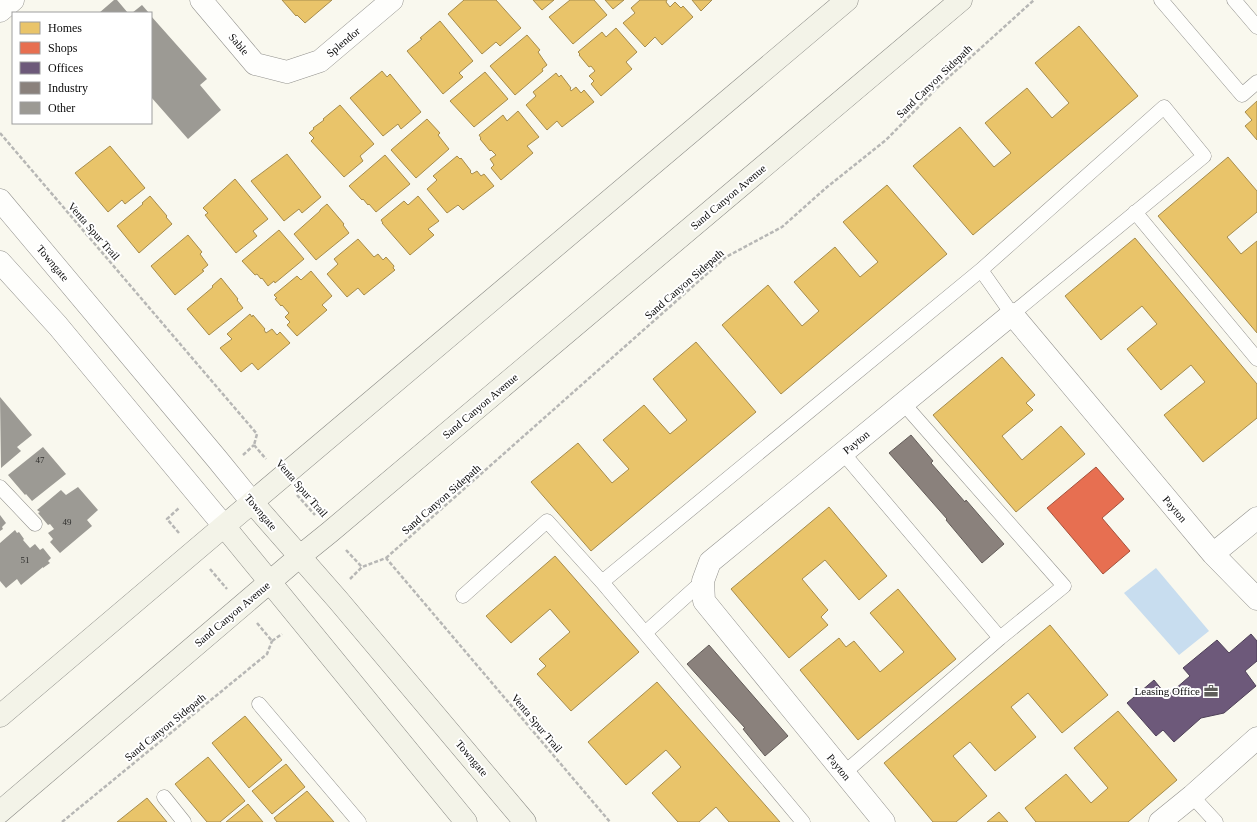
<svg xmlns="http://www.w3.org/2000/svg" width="1257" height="822" font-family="'Times New Roman',serif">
	<rect width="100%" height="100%" fill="#f9f8ee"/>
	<!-- water -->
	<path fill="#c8ddef" d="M1156 568 1209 631 1179 655 1124 593Z"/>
	<!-- homes -->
	<path fill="#e9c46a" stroke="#a68c4d" d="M282 0H332L305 23 297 15 296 16Z
		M464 0H496L521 28 500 46 496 42 482 54 448 14Z
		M533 0H554L542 10Z
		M570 0H594L607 15 573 44 549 17Z
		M605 0H624L613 9Z
		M640 0H667L666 2 670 7 675 2 681 8 683 6 693 17 662 45 655 37 645 47 623 23 635 13 631 8Z
		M692 0H712L701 11Z
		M440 21 473 61 459 73 463 77 443 94 407 51 422 39 420 38Z
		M1079 26 1138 96 973 235 913 166 960 127 994 167 1011 153 985 123 1027 88 1052 118 1069 103 1035 63Z
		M616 28 637 52 626 62 632 69 601 96 591 84 594 81 589 76 595 71 591 66 589 67 579 55 580 54 578 52 602 32 606 37Z
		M527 35 540 50 538 52 547 65 542 69 543 71 515 95 490 66Z
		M382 71 387 77 390 74 421 112 401 129 398 124 383 136 350 98Z
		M485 72 508 99 474 127 450 101Z
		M556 73 559 77 561 75 571 88 570 89 571 91 576 87 581 93 584 90 594 102 562 127 557 121 547 130 526 105 536 96 533 92Z
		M1257 101V140L1245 126 1252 120 1245 112Z
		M340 105 374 144 360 156 363 161 344 177 311 141 314 138 309 133 314 129 313 128 324 120 323 119Z
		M518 111 539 137 527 146 533 153 501 180 491 168 494 165 490 159 496 155 491 150 490 151 480 139 481 138 479 135 503 115 507 121Z
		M427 119 440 133 438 135 449 149 416 178 391 150Z
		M110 146 145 188 125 204 122 200 108 212 75 173Z
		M287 154 321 197 302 213 299 209 284 221 251 181Z
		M385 155 410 184 376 212 369 204 368 205 363 199 362 200 349 186Z
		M457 156 460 159 461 158 471 171 470 172 472 174 477 171 481 176 484 174 494 186 463 210 458 205 447 213 427 189 437 180 433 176Z
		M1228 157 1257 191V212L1227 237 1241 254 1257 241V333L1158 216Z
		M235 179 268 219 253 231 257 236 236 253 205 215 208 213 203 208Z
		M887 185 947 254 781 394 722 325 768 285 802 326 819 311 794 282 835 247 860 277 878 262 843 222Z
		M150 196 167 216 166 217 172 224 139 253 117 226 143 204 142 203Z
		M418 196 439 221 428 229 434 235 410 255 382 223H383L381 220 404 201 408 205Z
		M327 204 344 224 343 225 349 233 316 260 294 234 320 211V210Z
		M279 230 304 259 275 283 274 281 268 286 262 278 261 279 257 274 255 275 242 261Z
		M188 235 202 252 200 254 208 265 202 270 204 271 175 295 151 266Z
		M1135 238 1257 384V418L1203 462 1164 415 1205 382 1191 365 1161 390 1127 349 1157 324 1142 306 1101 340 1065 296Z
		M358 239 374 257 378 254 383 260 386 257 394 266 393 268 395 270 364 295 358 288 347 297 327 274 338 264 334 259Z
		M311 271 332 296 322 305 327 310 297 336 287 325 290 322 285 317 289 313 282 305 281 306 275 299 277 298 274 295 297 276 301 280Z
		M221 278 238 299 237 300 243 308 209 335 187 309 213 287 212 286Z
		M250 314 252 317 253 315 265 329 264 330 266 333 272 329 277 335 280 332 290 343 258 370 252 363 241 372 220 348 232 339 227 334Z
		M696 342 756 412 591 551 531 482 578 443 612 483 629 469 603 440 644 405 670 434 687 420 653 379Z
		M1002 357 1035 395 1026 403 1033 410 1002 436 1022 460 1061 426 1085 454 1016 512 933 415Z
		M829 507 887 576 859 600 825 560 802 579 828 610 821 617 828 625 789 658 731 589Z
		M555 556 639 652 571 711 537 674 546 666 539 659 570 632 550 609 511 643 486 616Z
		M898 589 956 659 858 740 800 670 839 638 846 647 854 641 880 672 904 652 870 613Z
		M1050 625 1108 695 1062 733 1028 693 1011 707 1036 737 995 771 970 742 953 756 987 796 956 822H933L884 763Z
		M657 682 780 822H729L716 807 699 822H678L652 793 681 767 666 750 626 785 588 742Z
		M1118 711 1177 780 1128 822H1036L1025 808 1066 774 1091 803 1108 788 1074 748Z
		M245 716 282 760 249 788 212 743Z
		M208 757 245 801 220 822H207L175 784Z
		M286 764 305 787 272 814 252 791Z
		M307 791 334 822H277L274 818Z
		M147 798 167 822H117Z
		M248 804 263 822H226Z
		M999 812 1008 822H987Z"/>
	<!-- shops -->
	<path fill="#e76f51" stroke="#a5513c" d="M1096 467 1124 499 1102 518 1130 551 1103 574 1047 508Z"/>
	<!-- offices -->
	<path fill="#6d597a" stroke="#4f4158" d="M1251 634 1257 641V661L1245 671 1256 686 1224 713 1201 718 1174 742 1163 730 1156 736 1127 703 1154 680 1167 696 1190 676 1183 668 1217 640 1229 653Z"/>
	<!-- industry -->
	<path fill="#8a817c" stroke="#645d5a" d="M911 435 933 461 931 463 965 502 966 500 1004 544 982 563 946 520 947 519 889 453Z
		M709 645 788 736 765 756 743 729 745 728 687 664Z"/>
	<!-- building -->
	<path fill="#9c9a94" d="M114 0H117L128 13H99Z
		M142 5 149 13H132Z
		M151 16 207 79 200 85 221 110 188 139 151 97Z
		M0 397 32 435 17 447 21 451 1 468Z
		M43 447 66 474 32 501 26 494 25 495 8 475Z
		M78 487 98 510 87 520 92 526 60 553 50 542 53 539 48 533 54 529 50 524 48 525 38 513 40 512 37 510 61 490 66 495Z
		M0 515 6 523 2 527 3 529 0 531Z
		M15 530 17 533 19 532 24 539 23 540 30 548 35 544 40 550 43 548 51 558 48 561 50 563 43 568V567L21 585 17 579 6 588 0 581V543Z"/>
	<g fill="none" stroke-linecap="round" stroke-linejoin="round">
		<defs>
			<path id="lane" d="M1161 0 1242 95 1257 82
				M1234 0 1257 27
				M1135 212 1257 359
				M843 453 1000 638
				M0 487 35 524
				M703 581 645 633 803 822
				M602 582 645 633
				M463 596 547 521 602 582 981 270 1012 314 1204 156 1164 107 981 270
				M259 704 359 822
				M844 773 1000 638 1064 586 903 403
				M1192 796 1216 822
				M164 797 184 822"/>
			<path id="street" d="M201 0 255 64 287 72 320 61 392 0
				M0 11 13 0
				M0 200 217 459 252 502
				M0 262 58 326 224 526
				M1213 554 1257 518
				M884 822 704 601 703 581 710 562 1012 314 1213 554 1257 599
				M1160 822 1192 796 1257 738"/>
			<path id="secondary" d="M252 502 338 600 525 822
				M224 526 466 822
				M0 716 224 526 847 0
				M0 812 299 557 330 532 961 0"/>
		</defs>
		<!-- lane casing -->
		<use href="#lane" stroke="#92918d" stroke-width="15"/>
		<!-- street casing -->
		<use href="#street" stroke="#92918d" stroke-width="23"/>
		<!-- secondary casing -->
		<use href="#secondary" stroke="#888883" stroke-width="23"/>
		<!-- path -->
		<path stroke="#b7b7b5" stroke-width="2.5" stroke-dasharray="4 2" stroke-linecap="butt" d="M0 133 257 434 254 445
			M254 445 266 459
			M243 455 254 445
			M297 495 315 515
			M179 533 167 519 179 508
			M346 550 362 567
			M386 558 726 257 782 227 827 187 886 140 941 84 1034 0
			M210 569 227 589
			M350 579 362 567 386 558 610 822
			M257 623 272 641
			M272 641 282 634
			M62 822 267 654 272 641"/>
		<!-- lane -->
		<use href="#lane" stroke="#fefefc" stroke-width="14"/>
		<!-- street -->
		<use href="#street" stroke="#fefefc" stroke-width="22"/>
		<!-- secondary -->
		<use href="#secondary" stroke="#f3f3e8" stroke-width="22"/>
	</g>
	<!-- icons -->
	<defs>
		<symbol id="office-bare" viewBox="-9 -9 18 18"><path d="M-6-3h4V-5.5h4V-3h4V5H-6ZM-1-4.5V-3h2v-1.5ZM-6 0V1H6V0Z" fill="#5e5d5a" stroke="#fff" stroke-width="2.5" paint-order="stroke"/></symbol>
	</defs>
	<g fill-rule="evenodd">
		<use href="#office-bare" x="1201" y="681" width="20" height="20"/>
	</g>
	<g text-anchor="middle" stroke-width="4" stroke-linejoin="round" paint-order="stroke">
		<!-- number labels -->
		<g font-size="9" fill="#2e2e2c">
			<text x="40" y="463">47</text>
			<text x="67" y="525">49</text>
			<text x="25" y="563">51</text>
		</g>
		<!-- street labels -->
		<g font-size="11" fill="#0a0a0a" stroke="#fff">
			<text transform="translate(343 42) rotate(-40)" y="4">Splendor</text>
			<text transform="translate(239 44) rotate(50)" y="4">Sable</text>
			<text transform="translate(934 81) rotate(-44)" y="4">Sand Canyon Sidepath</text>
			<text transform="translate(728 197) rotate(-40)" y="4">Sand Canyon Avenue</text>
			<text transform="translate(94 231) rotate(49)" y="4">Venta Spur Trail</text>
			<text transform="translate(53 263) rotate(50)" y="4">Towngate</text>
			<text transform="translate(684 284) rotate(-41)" y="4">Sand Canyon Sidepath</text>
			<text transform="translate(480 406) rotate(-40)" y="4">Sand Canyon Avenue</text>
			<text transform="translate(856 442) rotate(-39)" y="4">Payton</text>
			<text transform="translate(302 488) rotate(49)" y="4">Venta Spur Trail</text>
			<text transform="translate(441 499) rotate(-41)" y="4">Sand Canyon Sidepath</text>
			<text transform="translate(1175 509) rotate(50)" y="4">Payton</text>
			<text transform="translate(261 512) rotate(50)" y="4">Towngate</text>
			<text transform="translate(232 614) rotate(-40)" y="4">Sand Canyon Avenue</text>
			<text transform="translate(537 723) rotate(50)" y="4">Venta Spur Trail</text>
			<text transform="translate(165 727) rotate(-39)" y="4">Sand Canyon Sidepath</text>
			<text transform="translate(472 758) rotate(50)" y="4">Towngate</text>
			<text transform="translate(839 767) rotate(51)" y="4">Payton</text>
		</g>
		<!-- poi labels -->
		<g font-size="11" fill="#0a0a0a" stroke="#fff" text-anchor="end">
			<text x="1200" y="695">Leasing Office</text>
		</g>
	</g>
	<!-- legend -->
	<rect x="12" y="12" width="140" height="112" fill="#ffffff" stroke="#9d9d9d"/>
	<rect x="20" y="22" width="20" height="12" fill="#e9c46a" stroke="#9d9d9d"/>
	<text x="48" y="32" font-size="12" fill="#0a0a0a">Homes</text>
	<rect x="20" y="42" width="20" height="12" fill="#e76f51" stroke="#9d9d9d"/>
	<text x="48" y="52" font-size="12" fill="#0a0a0a">Shops</text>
	<rect x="20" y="62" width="20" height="12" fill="#6d597a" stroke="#9d9d9d"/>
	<text x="48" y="72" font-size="12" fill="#0a0a0a">Offices</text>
	<rect x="20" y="82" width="20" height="12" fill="#8a817c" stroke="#9d9d9d"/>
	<text x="48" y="92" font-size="12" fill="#0a0a0a">Industry</text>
	<rect x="20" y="102" width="20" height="12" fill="#9c9a94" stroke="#9d9d9d"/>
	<text x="48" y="112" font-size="12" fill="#0a0a0a">Other</text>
</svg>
